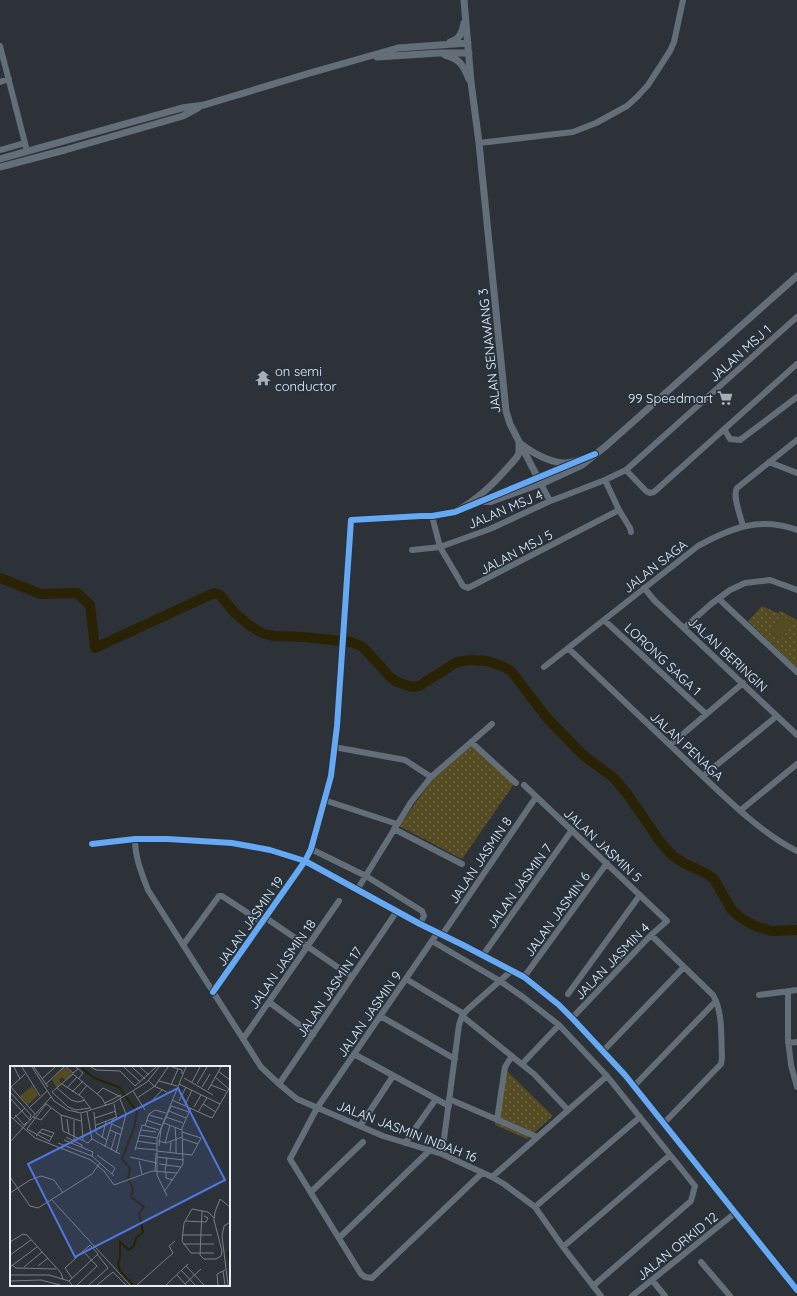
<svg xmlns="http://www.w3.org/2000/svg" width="797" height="1296" font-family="Quicksand,sans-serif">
	<defs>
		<pattern id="green-dots" width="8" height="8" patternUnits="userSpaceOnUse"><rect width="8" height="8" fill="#544b22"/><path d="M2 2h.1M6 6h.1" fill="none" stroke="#6d6543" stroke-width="1.8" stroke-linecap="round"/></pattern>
	</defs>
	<rect width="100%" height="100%" fill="#2c3238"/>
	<!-- green -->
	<path fill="url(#green-dots)" fill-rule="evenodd" d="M762 606 778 613 781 611 797 620V668L748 621ZM781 615 792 622 781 639 770 632Z
		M470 745 514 784 462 859 399 826 432 780Z
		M503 1067 553 1116 527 1139 495 1125Z"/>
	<!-- pitch -->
	<path fill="#544b22" d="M781 615 792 622 781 639 770 632Z"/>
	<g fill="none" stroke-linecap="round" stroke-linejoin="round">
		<!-- river -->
		<path stroke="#292205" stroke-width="10" d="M0 578 41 594 77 593 90 605 95 648 214 593 220 595 235 613 249 625 262 633 273 636 304 637 351 642 363 647 390 677 397 682 412 687 419 686 457 662 470 660 487 661 502 666 511 671 547 718 583 755 614 778 628 795 661 843 673 856 684 863 707 874 714 879 731 909 741 918 755 926 772 931 797 930"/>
		<!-- minor -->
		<path stroke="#646e79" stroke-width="6" d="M0 46 27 151
			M0 82 9 79
			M479 143 573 132 596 123 627 106 637 97 648 85 670 51 674 42 683 0
			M0 150 25 143
			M724 429 730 439 740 440 797 397
			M769 462 797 473
			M626 470 646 491 650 493 654 492 797 364
			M605 480 619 510 630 528 631 532
			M484 502H491L541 484 550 501
			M432 516 440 547 463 586 468 588 619 510
			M743 526C741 517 732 496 737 488L797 440
			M412 550 440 547 490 529 548 502 605 480 626 470 797 317
			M644 588 654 600 797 735
			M719 599 797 672
			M604 620 706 714
			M684 628 711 604 730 590 745 583 770 580 797 590
			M568 648C609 687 650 726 691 765 722 794 760 833 797 851
			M544 667 698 546C731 528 760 516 797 530
			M471 742 516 783
			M670 745 743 683
			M334 747 405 760 431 777
			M703 776 777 716
			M524 785 667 921 651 935 572 1018
			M324 800 397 824
			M741 810 797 764
			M394 829 462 864
			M135 839C135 857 141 872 148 890L261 1067 279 1084 297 1099 383 1136 442 1154 492 1177 504 1184 535 1207 563 1247 601 1296
			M92 844 135 839H168L232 843 270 850 305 861 420 924 463 945 524 977 559 1005 572 1018 625 1075 797 1290
			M311 849 366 876 422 911 424 916 420 924
			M357 890 411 802 431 777 492 724
			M266 918 352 977
			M438 932 317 1108 290 1159 361 1274 365 1277 372 1278 482 1173
			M442 935 536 797
			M651 935 713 995C723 1011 721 1039 722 1058L721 1064 664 1123
			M432 941 500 981 523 997 559 1025 607 1076 695 1186 691 1201 593 1286
			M183 945 219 896H222L263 923
			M483 955 572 830
			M524 977 607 863
			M406 979 464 1014
			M788 991V1039L791 1065 797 1087
			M213 992 305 861 311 849 331 776 337 726 351 520 421 516H432L455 512 537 478
			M568 994 640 895
			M759 995 797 990
			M269 1002 313 1035
			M380 1016 455 1059
			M462 1016 534 1074 568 1110
			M243 1039 339 901
			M788 1043 797 1042
			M603 1051 684 967
			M354 1054 449 1106
			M522 1064 559 1025
			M279 1084 397 911
			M634 1086 716 1001
			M449 1099 537 1137
			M497 1120 505 1067 512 1056
			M360 1126 393 1076
			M405 1143 436 1099
			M442 1154 459 1025 462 1016 467 1010 511 971
			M492 1177 607 1076
			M311 1192 363 1142
			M535 1207 640 1117
			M339 1238 430 1150
			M563 1247 670 1155
			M701 1262 730 1296
			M652 1280 665 1296
			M632 1296 735 1213"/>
		<!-- tertiary -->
		<path stroke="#646e79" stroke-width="7" d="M464 0 471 82 479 143 506 411 510 424 541 484 582 465 606 446 797 276
			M450 42C460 39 462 33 464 23
			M445 55C460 59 463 65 469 79
			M377 57 439 53H469
			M0 159 182 108 204 105 310 73 398 48 468 43
			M0 167 65 150 183 116 198 108
			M521 444C533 453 548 462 564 463 569 463 575 461 580 460
			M537 478 570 464
			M455 512C481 498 498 479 517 457L519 453V444"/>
		<defs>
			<path id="cycleway" d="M92 844 135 839H168L232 843 270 850 305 861 420 924 463 945 524 977 559 1005 572 1018 625 1075 797 1290
				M213 992 305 861 311 849 331 776 337 726 351 520 421 516H432L455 512 595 454"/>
		</defs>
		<!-- cycleway casing -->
		<use href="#cycleway" stroke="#26323e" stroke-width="8"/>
		<!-- cycleway -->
		<use href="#cycleway" stroke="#66a8f1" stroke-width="6"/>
	</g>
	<!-- icons -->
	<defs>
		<symbol id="temple-bare" viewBox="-9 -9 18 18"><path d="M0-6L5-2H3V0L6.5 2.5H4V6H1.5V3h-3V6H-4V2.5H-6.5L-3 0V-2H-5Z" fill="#a7aeb5" stroke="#26323e" stroke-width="2.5" paint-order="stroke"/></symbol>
		<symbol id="supermarket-bare" viewBox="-9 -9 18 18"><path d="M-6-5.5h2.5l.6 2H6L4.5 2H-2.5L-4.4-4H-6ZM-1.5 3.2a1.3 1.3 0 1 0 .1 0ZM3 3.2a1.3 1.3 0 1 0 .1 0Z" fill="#a7aeb5" stroke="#26323e" stroke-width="2.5" paint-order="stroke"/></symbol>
	</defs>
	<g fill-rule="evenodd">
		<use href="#temple-bare" x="252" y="367" width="22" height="22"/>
		<use href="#supermarket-bare" x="714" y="387" width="22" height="22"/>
	</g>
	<g text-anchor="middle" stroke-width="3.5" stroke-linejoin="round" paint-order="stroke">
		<!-- street labels -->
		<g font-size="13" fill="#e9f1f9" stroke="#26323e">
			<text transform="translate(489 351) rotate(-96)" y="5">JALAN SENAWANG 3</text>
			<text transform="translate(740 353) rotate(-42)" y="5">JALAN MSJ 1</text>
			<text transform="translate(505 509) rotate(-23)" y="5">JALAN MSJ 4</text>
			<text transform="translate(516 552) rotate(-28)" y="5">JALAN MSJ 5</text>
			<text transform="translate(655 566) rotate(-38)" y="5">JALAN SAGA</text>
			<text transform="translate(728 654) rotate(43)" y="5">JALAN BERINGIN</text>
			<text transform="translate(663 659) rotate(43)" y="5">LORONG SAGA 1</text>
			<text transform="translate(687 746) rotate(43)" y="5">JALAN PENAGA</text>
			<text transform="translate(603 845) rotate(43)" y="5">JALAN JASMIN 5</text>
			<text transform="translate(480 860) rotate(-56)" y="5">JALAN JASMIN 8</text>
			<text transform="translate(519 886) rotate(-54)" y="5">JALAN JASMIN 7</text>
			<text transform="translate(557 914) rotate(-54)" y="5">JALAN JASMIN 6</text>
			<text transform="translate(250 921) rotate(-55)" y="5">JALAN JASMIN 19</text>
			<text transform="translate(612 961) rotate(-46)" y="5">JALAN JASMIN 4</text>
			<text transform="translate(282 964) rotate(-55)" y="5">JALAN JASMIN 18</text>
			<text transform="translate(329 992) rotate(-56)" y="5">JALAN JASMIN 17</text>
			<text transform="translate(369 1014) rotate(-55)" y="5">JALAN JASMIN 9</text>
			<text transform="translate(407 1131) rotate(21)" y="5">JALAN JASMIN INDAH 16</text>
			<text transform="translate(677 1246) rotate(-39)" y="5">JALAN ORKID 12</text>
		</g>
		<!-- poi labels -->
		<g font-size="13" fill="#e9f1f9" stroke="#26323e" text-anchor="start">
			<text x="275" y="376">on semi<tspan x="275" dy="15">conductor</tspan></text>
			<text x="713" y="403" text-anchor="end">99 Speedmart</text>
		</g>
	</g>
	<!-- overview -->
	<g transform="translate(10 1066)">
		<rect width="220" height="220" fill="#2c3238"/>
		<path d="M54 1 63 8 55 14 52 11 49 14 52 18 47 22 42 14Z" fill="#544b22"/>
		<path d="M22 20 28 29 18 39 10 30Z" fill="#544b22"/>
		<path fill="none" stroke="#292205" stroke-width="2" d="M72 2 84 12 109 21 127 46 124 62 112 93 120 102 118 112 123 123 121 131 134 141 129 147 133 166 126 172 124 180 119 184 110 176V192L108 197 110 205 123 219M220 183 218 187 220 197"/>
		<path fill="none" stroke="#787e85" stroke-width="1" d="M4 1 10 13M12 1 30 30M22 1 44 35 58 44 71 47 103 37 137 16 149 1M24 1 38 21M56 1 63 7 68 3M66 1 73 7 69 12M81 1 86 4 110 5M114 1 130 16M122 1 135 13M130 1 139 9M162 1 172 4V8M110 5 125 20M208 5 220 14M205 11 219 23M174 12 203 29M32 13 45 1M138 14 144 20 157 26M149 15 167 20M182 16 190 1M36 18 54 1M52 18 72 31 81 43M169 18 210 38M187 18 197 1M161 19 168 3M201 19 216 25M0 20 25 48M125 20 146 1M1 21 15 8M192 21 200 8M47 22 61 34 68 36 75 34M57 22 67 11M198 24 211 1M123 25 135 44M0 26 21 49 20 52M62 26 73 15M87 28 93 22 111 31M69 29 77 19M0 32 20 54M127 32 145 20 158 1M162 34 202 52 220 21M169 35 176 21M35 37 51 49 71 55M95 37 111 29M36 38 17 63 39 75M104 38 107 54M193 38 206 46M175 39 182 24M133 41 141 36 152 24M184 41 191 29M19 42 37 25M80 42 66 44 58 41 42 26 63 8 92 32 96 40M159 45 176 52M77 46 82 73 110 88M84 46 86 67 97 74M188 46 197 32M71 48 73 74M5 49 14 59 17 56M51 49 53 65 78 77 82 73M139 49 153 53M0 50 25 72 81 94 95 106M23 51 31 54 41 42M156 51 173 57M85 52 106 45M3 53 15 42M57 53 59 68M136 54 151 59M154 57 172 64M102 58 113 63M86 59 107 51M135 60 139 48 145 44 156 47M165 61 166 74M100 64 111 69M131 64 146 66M29 66 42 71M129 69 147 72M26 70 32 63 44 67 39 76M56 71 72 79V81M92 72 96 55M173 73 188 78M54 74 83 86 82 90M64 75V54M127 75 147 78M148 75 156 77 172 71M0 76 41 31M48 77 82 90 104 110M155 77 160 59M149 80 151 63 161 40 179 46M95 81 103 53M125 82 147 84M101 84 106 67M125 84 132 59 149 64M147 85 182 89 191 72 172 66M106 87 116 48 110 33M160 87 161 75M166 87V73M87 89 105 102 102 108M120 91 147 97M147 91 174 94M129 95 132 108M149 98 171 101M94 105 104 119 142 105 167 107M145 105 146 87M155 106 157 92M156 106V112L163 114M0 111 20 140 28 142 82 108 90 97M154 126 173 98 172 62 181 42M0 127 20 114 31 110 44 114 53 127M157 130 147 109V72L176 1M42 134 120 219M192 145 190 189 194 193H206L211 190 212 185 204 154 205 146 210 133 220 141M204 152 198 146 182 143 174 157 172 175 181 187H204M175 155 196 156 198 152 194 150M172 169H202M0 176 13 168 17 169 51 207 53 213M173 178H204M80 179 88 188M0 189 21 174M2 199 6 202 46 203M28 200 38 192M176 200 194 219M0 201 27 181M14 201 32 186M171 204 185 219M213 205 215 219M0 209H39L59 215 62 219M167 209 176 219M62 212 55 202 80 179M0 215 31 214 50 219M59 215 88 188M175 218 191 203M67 219 87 200 73 185M79 219 98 202 87 188M87 219 103 206 116 219M127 219 163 187 159 180 165 175M156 219 178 198M208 219 207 208 215 204M218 219 212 170 214 160 220 156"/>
		<path fill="#5077e0" fill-opacity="0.15" stroke="#5077e0" stroke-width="2" d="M168 22 215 114 65 191 18 98Z"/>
		<rect width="220" height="220" fill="none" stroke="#e9f1f9" stroke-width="2"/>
	</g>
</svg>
